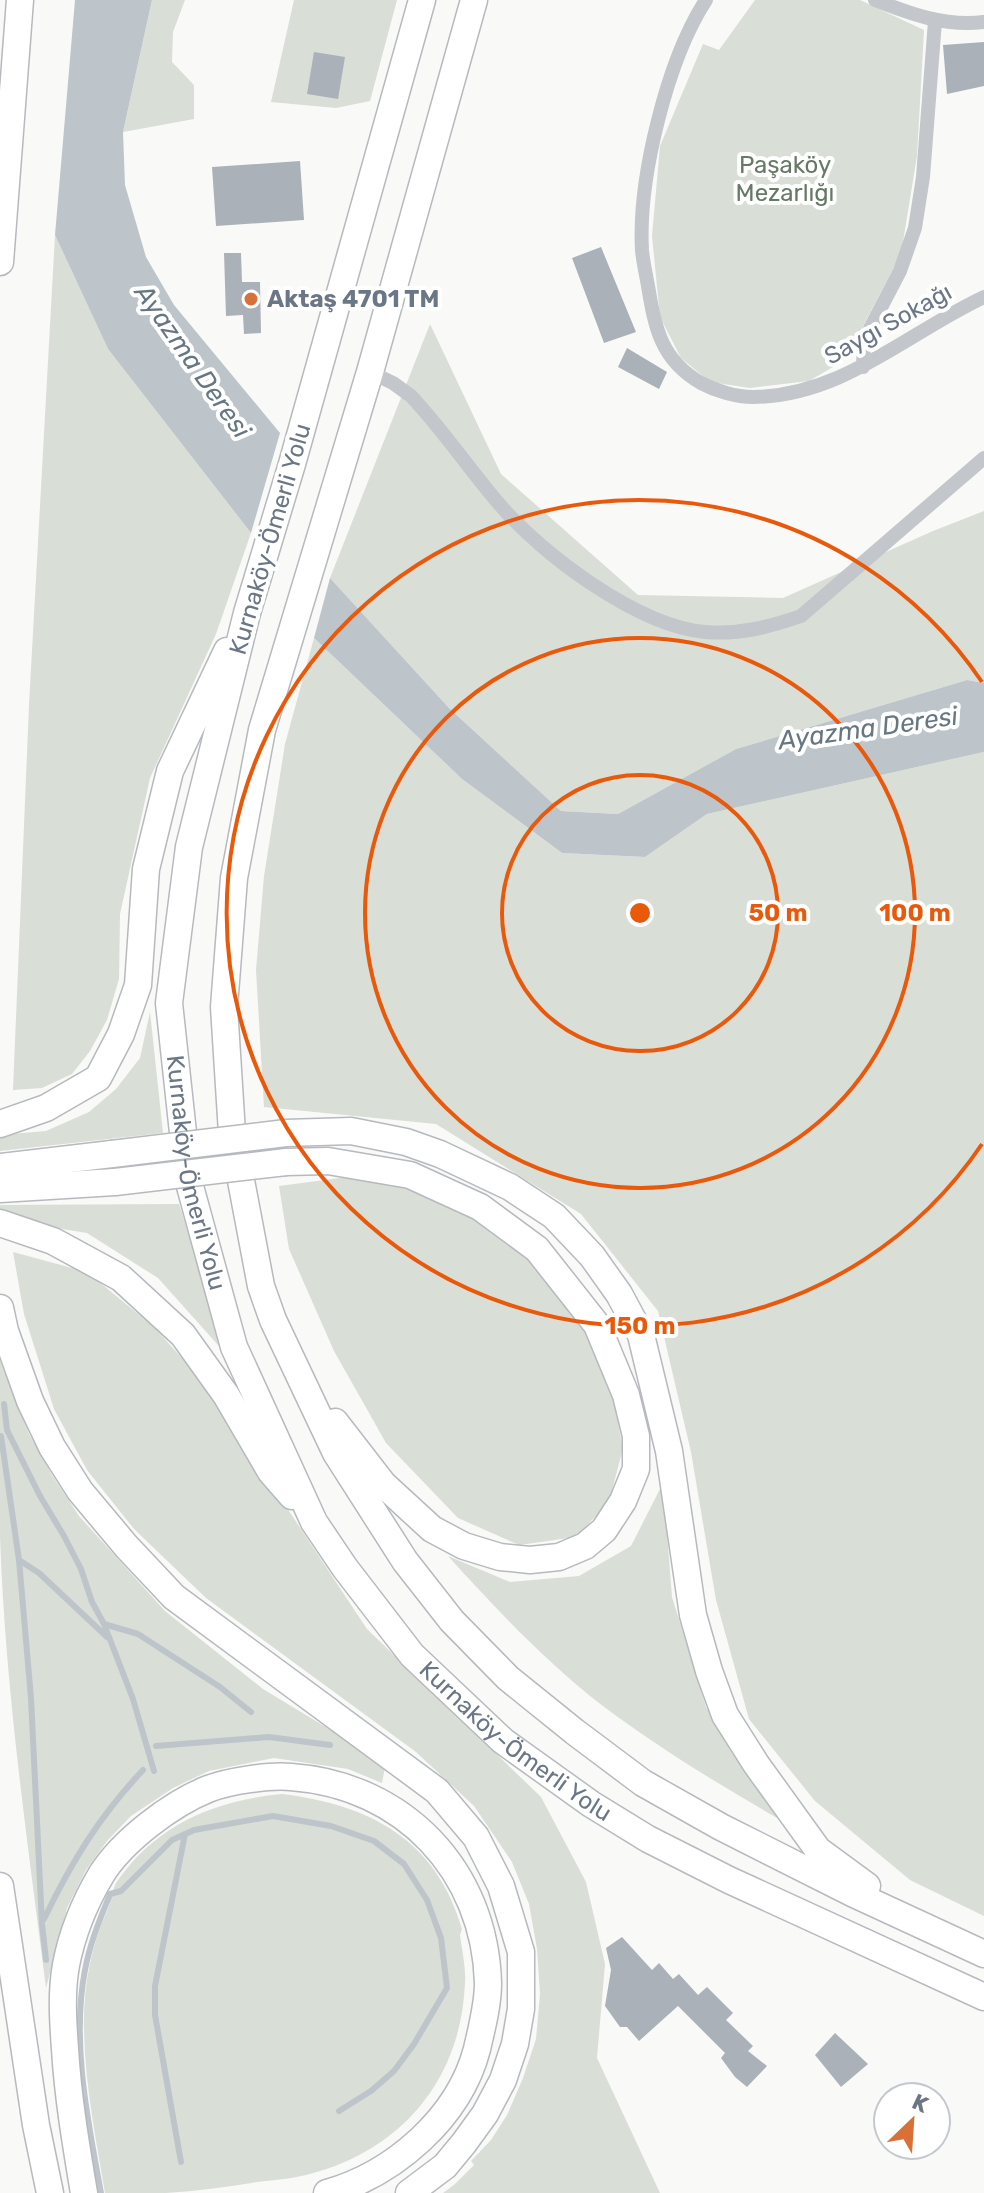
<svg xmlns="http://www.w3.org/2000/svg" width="984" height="2193" font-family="Rubik,sans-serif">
	<rect width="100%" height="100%" fill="#f9f9f8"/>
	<!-- green -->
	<path fill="#d9ded7" d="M152 0H185L173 32 172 62 194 85V119L123 132Z
		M294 0H397L370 101 336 108 271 102Z
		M755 0H860L924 30 917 156 901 254 845 360 809 381 750 388 710 382 681 358 660 317 652 236 660 146 703 44 719 50Z
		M55 235 108 349 251 533 216 634 150 778 120 914 119 979 107 1020 90 1051 72 1074 42 1088 13 1090 29 705Z
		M430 324 501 474 638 595 783 598 933 531 984 511V683L967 680 736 749 618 814 561 811 449 708 330 578Z
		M314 638 462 779 562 853 645 857 707 814 984 752V1916L910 1880 815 1801 749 1719 716 1600 691 1452 658 1311 581 1214 436 1124 264 1107 256 970 264 876 285 744Z
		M150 1012 163 1133 0 1151V1135L46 1131 89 1112 116 1089 140 1058Z
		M347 1177 426 1184 491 1217 569 1295 607 1368 623 1448 609 1502 576 1537 519 1545 458 1518 386 1443 334 1351 289 1249 279 1186Z
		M179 1204 227 1355 158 1278 87 1233 0 1219V1205Z
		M13 1252 87 1272 154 1327 205 1384 367 1629 541 1797 586 1882 605 1964 597 2058 660 2193H443L455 2184 474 2165 471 2161 491 2140 507 2115 523 2078 536 2039 540 1994 537 1949 529 1904 512 1862 474 1806 416 1752 206 1598 134 1529 87 1470 54 1409 24 1314Z
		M0 1360 29 1434 52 1475 79 1516 165 1611 263 1689 362 1749 385 1767 382 1783 348 1769 274 1758 209 1771 173 1788 131 1816 107 1841 86 1870 67 1908 46 1988C27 1838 5 1687 0 1536 0 1477 0 1418 0 1360Z
		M663 1483 672 1597 706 1707 779 1819C718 1784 659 1748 603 1706 546 1662 496 1609 448 1556L510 1582 579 1576 631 1546Z
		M282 1794C370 1805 436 1839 462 1929L460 1935C462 1951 466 1967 465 1983 461 2081 400 2152 306 2175 290 2179 273 2180 257 2182 227 2187 196 2191 166 2193 146 2193 125 2193 105 2193 96 2139 85 2085 84 2030 83 1989 90 1949 107 1911 110 1904 113 1888 116 1883 155 1825 215 1800 282 1794Z"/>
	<!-- water -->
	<path fill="#bdc5cb" d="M75 0H152L123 132 125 185 146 257 174 305 280 433 251 533 108 349 55 235Z
		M330 578 449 708 561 811 618 814 736 749 967 680 984 683V752L707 814 645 857 562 853 462 779 314 638Z"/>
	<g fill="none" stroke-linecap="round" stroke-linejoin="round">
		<!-- stream -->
		<path stroke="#bdc5cb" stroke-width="6" d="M4 1404 7 1430 40 1496 64 1536 81 1569 92 1602 104 1624 133 1699 154 1771
			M1 1436 19 1560 31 1698 42 1924 46 1960
			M19 1560 39 1573 107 1637
			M104 1624 138 1634 220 1687 251 1712
			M156 1746 269 1737 330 1745
			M44 1919C72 1861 99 1817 143 1770
			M181 2162 155 2015V1986L185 1834
			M101 2193C88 2122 71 2042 85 1970 90 1943 100 1919 110 1894L121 1891 172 1840 194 1830 273 1816 331 1826 374 1841 404 1864 427 1900 441 1938 447 1988 414 2044 394 2071 371 2091 339 2111"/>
	</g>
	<!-- building -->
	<path fill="#abb1b8" d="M984 42V86L947 94 943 45Z
		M314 52 345 57 338 99 307 94Z
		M300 161 304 220 216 226 212 167Z
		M601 247 636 332 604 343 572 258Z
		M224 253H241L242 282H260L261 333 244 334 243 315 226 316Z
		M627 348 667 372 659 389 618 367Z
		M622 1937 652 1970 659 1963 673 1979 679 1974 698 1995 707 1987 733 2013 726 2020 753 2046 748 2051 767 2066 747 2087 735 2077 721 2058 725 2053 678 2006 639 2041 627 2027H620L605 2006 611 1970 606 1948Z
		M835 2033 868 2064 841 2087 815 2055Z"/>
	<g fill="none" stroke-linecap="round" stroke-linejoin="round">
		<defs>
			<g id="highway">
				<path id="s1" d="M422 0 292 464 247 613 189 847 169 1003 188 1179 234 1347 314 1522 345 1568 412 1655 503 1741 591 1804 648 1839 729 1880 984 1997"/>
				<path d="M474 0 370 372 262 730 234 878 224 1007 232 1133 261 1286 273 1320 336 1453 405 1561 452 1621 508 1678 575 1732 643 1783 721 1827 852 1893 984 1954"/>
				<path d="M0 262 20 0"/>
				<path d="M0 1124 46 1108 98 1078 121 1034 138 985 146 869 170 771 227 651"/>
				<path d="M286 1133 351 1131 406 1142 440 1154 510 1187 554 1216 592 1256 619 1294 641 1335 669 1451 693 1615 709 1671 725 1715 756 1764 818 1850 867 1886"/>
				<path d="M286 1162 328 1161 410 1175 480 1207 537 1249 597 1325 626 1395 636 1436V1469L623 1501 604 1530 585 1546 559 1557 530 1560 500 1557 464 1546 432 1529 383 1484 335 1422"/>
				<path d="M0 1167 112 1154"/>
				<path d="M0 1189 115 1182"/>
				<path d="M0 1223 53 1241 121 1278 183 1335 226 1395 271 1472 292 1496"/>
				<path d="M0 1308 5 1331 30 1401 52 1447 80 1491 126 1546 174 1597 437 1791 476 1837 501 1886 521 1952V2009L515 2044 503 2080 485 2114 464 2143 445 2166 409 2193"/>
				<path d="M0 1886 36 2125 50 2193"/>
				<path d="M84 2193C76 2145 68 2098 65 2049 63 2022 61 1992 66 1965 72 1934 85 1902 101 1875 122 1841 171 1804 208 1789 229 1781 269 1775 291 1777 404 1785 485 1871 488 1983 488 2005 482 2027 477 2049 459 2118 394 2174 327 2193"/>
			</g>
		</defs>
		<!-- highway casing -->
		<use href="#highway" stroke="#b6b9bd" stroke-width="29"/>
		<!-- street -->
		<path stroke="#c3c6ca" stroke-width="14" d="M706 0C667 60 638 179 642 250 643 262 646 274 648 286 655 328 661 360 701 383 716 391 736 397 753 397 843 396 907 333 984 297
			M875 0C911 14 945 27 984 22
			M863 367 864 340 900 271 915 228 923 177 935 21
			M370 372 393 383 411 396C443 430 469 469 500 505 543 555 638 626 705 632 739 635 769 627 801 616L984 458"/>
		<!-- highway -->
		<use href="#highway" stroke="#fff" stroke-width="26"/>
		<defs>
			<path id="highway-bridge" d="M112 1154 286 1133
				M115 1182 286 1162"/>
		</defs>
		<!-- highway-bridge casing -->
		<use href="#highway-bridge" stroke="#b6b9bd" stroke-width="29" stroke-linecap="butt"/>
		<!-- highway-bridge -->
		<use href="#highway-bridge" stroke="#fff" stroke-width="26"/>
	</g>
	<!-- distance rings -->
	<g fill="none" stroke="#e8590c" stroke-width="4">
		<circle cx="640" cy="913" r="138"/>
		<circle cx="640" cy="913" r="275"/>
		<path d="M982 1144A413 413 0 1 1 982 682"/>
	</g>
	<!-- markers -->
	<circle fill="#d97038" stroke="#fff" stroke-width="3" cx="251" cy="299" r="8"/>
	<g text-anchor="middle" stroke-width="8" stroke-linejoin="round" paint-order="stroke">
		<!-- park labels -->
		<g font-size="24" fill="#667965" stroke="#fff">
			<text x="785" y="173">Paşaköy<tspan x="785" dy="28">Mezarlığı</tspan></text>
		</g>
		<!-- poi labels -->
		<g font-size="24" font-weight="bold" fill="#6b7786" stroke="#fff" text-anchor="start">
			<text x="267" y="307">Aktaş 4701 TM</text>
		</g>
		<!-- street labels -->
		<g font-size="24" fill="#6b7786" stroke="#fff">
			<text transform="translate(888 324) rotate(-29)" y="8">Saygı Sokağı</text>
			<text transform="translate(270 539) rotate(-74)" y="8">Kurnaköy-Ömerli Yolu</text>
			<text dy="8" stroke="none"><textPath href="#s1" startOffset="1208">Kurnaköy-Ömerli Yolu</textPath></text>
			<text dy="8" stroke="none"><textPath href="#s1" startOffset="1880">Kurnaköy-Ömerli Yolu</textPath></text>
		</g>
		<!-- water labels -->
		<g font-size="26" font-style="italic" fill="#677781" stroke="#fff">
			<text transform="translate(193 361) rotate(55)" y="9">Ayazma Deresi</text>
			<text transform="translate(868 728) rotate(-8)" y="9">Ayazma Deresi</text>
		</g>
	</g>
	<circle cx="640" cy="913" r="12" fill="#e8590c" stroke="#fff" stroke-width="4"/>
	<g font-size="24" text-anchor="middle" font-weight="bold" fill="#e8590c" stroke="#fff" stroke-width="8" stroke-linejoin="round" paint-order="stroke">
		<text x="778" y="921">50 m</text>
		<text x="915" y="921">100 m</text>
		<text x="640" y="1334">150 m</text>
	</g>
	<!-- north arrow -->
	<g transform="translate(912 2121) rotate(25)"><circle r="38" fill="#ffffff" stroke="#c4c9cf" stroke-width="2"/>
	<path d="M0-6L14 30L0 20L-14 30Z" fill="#d97038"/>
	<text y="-12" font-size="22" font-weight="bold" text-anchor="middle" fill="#6b7786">K</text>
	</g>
</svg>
